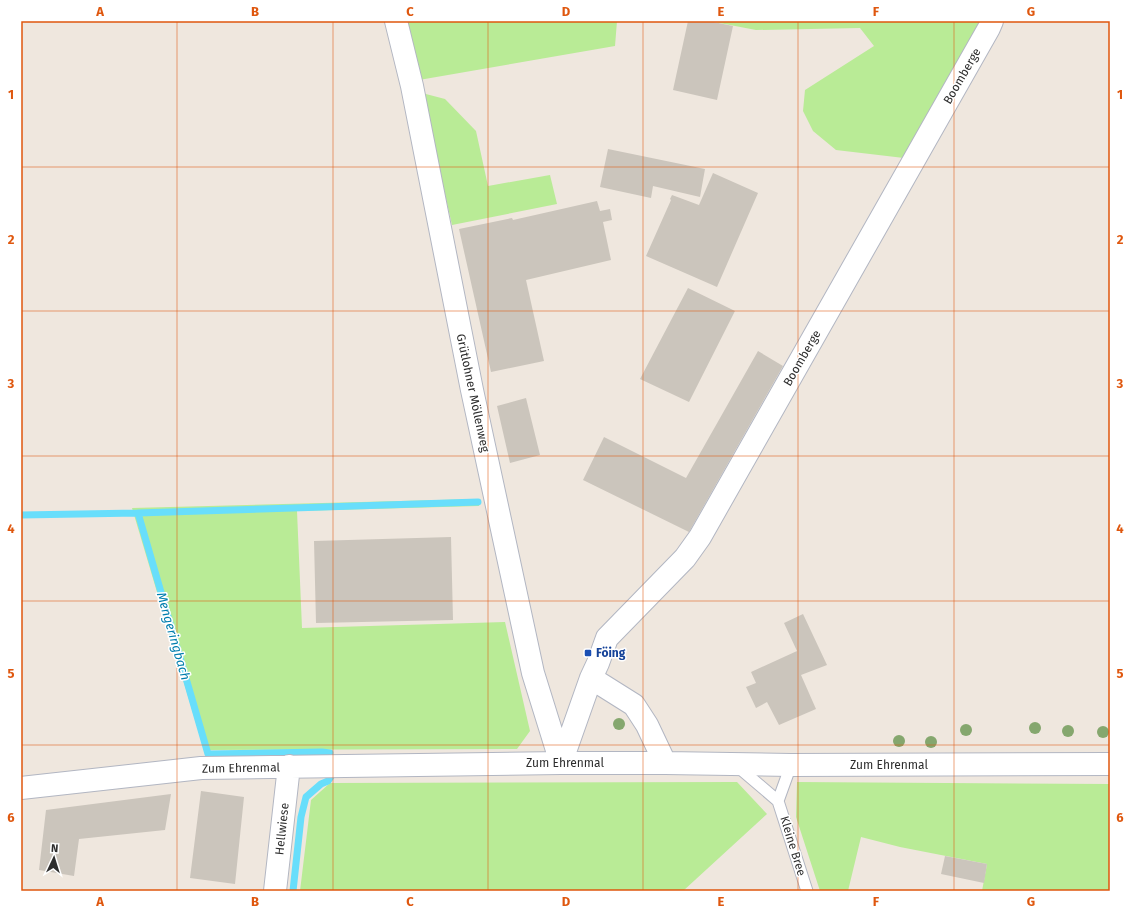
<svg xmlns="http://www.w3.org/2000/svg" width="1131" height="912" font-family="'Fira Sans',sans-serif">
	<rect width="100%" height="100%" fill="#efe7de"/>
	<!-- green -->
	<path fill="#b9eb96" d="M406 21H617L615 46 419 80Z
		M709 21H979L977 28 904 158 836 150 813 131 803 111 805 90 874 46 860 28 756 30Z
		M422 93 445 99 476 131 488 186 550 175 557 204 452 225Z
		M478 499 479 506 297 511 302 628 505 622 530 731 517 749 204 750 132 508Z
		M737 782 767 814 683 891H300L311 800 330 783Z
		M797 782 1110 784V891H982L987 864 900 847 861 837 848 891H820L796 817Z"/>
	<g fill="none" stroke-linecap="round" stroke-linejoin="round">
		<!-- stream -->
		<path stroke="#68defb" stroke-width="7" d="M138 513 478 502
			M21 515 138 513 208 754 322 752 330 753
			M293 891 301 817 306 797 321 784 328 781 332 775"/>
	</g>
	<!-- building -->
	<path fill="#cbc5bc" d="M688 21H709L733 26 717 100 673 90Z
		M608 149 705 169 700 197 653 186 651 198 600 187Z
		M713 173 758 193 717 287 646 256 671 200 670 199 672 195 699 205Z
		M597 201 600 211 610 209 612 220 603 222 611 260 526 280 544 361 491 372 459 229 512 218 513 220Z
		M688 288 735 311 689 402 640 379Z
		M758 351 783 366 689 532 583 480 604 437 686 478Z
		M526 398 540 455 510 463 497 406Z
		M451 537 453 620 316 623 314 541Z
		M803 614 827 665 801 675 816 709 779 725 767 702 756 708 746 687 756 683 751 672 797 651 784 623Z
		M201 791 244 797 235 884 190 878Z
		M171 794 165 830 79 839 74 876 39 870 46 810Z
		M945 856 987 864 984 883 941 874Z"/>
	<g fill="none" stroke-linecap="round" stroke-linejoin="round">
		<defs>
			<path id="service" d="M737 766 778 801 807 891
				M778 801 791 765"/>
			<path id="minor" d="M396 21 412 86 472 390 533 673 561 763
				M591 678 634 705 647 725 665 763
				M561 763 591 678 598 663 607 638 685 558 700 537 989 28 992 21
				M21 788 201 768 561 763H665L791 765 1110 764
				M275 891 289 766"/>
		</defs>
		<!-- service casing -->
		<use href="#service" stroke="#b2b6c2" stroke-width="13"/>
		<!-- minor casing -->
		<use href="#minor" stroke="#b2b6c2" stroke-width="24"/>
		<!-- service -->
		<use href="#service" stroke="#fff" stroke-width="11"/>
		<!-- minor -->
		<use href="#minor" stroke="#fff" stroke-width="22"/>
	</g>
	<!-- trees -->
	<g fill="#85a76e">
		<circle cx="619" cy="724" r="6"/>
		<circle cx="1035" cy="728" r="6"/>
		<circle cx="966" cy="730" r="6"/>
		<circle cx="1068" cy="731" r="6"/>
		<circle cx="1103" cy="732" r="6"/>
		<circle cx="899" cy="741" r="6"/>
		<circle cx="931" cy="742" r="6"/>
	</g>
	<!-- grid -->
	<path fill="none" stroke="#df570e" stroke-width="1" stroke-opacity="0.55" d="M177 21V891M333 21V891M488 21V891M643 21V891M798 21V891M954 21V891M21 167H1110M21 311H1110M21 456H1110M21 601H1110M21 745H1110"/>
	<!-- markers -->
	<rect fill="#1a4fb4" stroke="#fff" stroke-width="1.5" x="584" y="649" width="8" height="8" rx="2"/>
	<g text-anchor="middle" stroke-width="3" stroke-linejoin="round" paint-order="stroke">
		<!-- street labels -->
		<g font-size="12" fill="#2d2d2d" stroke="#fff">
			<text transform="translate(962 76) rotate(-60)" y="4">Boomberge</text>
			<text transform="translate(802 358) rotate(-60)" y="4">Boomberge</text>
			<text transform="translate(473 393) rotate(78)" y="4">Grütlohner Möllenweg</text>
			<text x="565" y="767">Zum Ehrenmal</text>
			<text x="889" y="769">Zum Ehrenmal</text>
			<text transform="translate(241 768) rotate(-1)" y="4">Zum Ehrenmal</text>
			<text transform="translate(282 829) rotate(-84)" y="4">Hellwiese</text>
			<text transform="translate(793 846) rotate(73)" y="4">Kleine Bree</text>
		</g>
		<!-- transit labels -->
		<g font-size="12" font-weight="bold" fill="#164399" stroke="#fff" text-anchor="start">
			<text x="596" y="657">Föing</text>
		</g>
		<!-- water labels -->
		<g font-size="13" font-style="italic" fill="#007eae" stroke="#fff">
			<text transform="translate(174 636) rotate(74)" y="5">Mengeringbach</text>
		</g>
	</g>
	<!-- border -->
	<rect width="1131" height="912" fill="none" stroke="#ffffff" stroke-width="44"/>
	<!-- north arrow -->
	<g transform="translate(54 858) rotate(4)" stroke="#ffffff" stroke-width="3" paint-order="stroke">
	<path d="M0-3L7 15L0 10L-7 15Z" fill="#2d2d2d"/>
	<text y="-6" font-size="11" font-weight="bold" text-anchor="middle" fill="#2d2d2d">N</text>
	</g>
	<rect x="22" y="22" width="1087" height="868" fill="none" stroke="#df570e" stroke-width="1.5"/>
	<g font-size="13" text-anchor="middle" font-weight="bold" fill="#df570e">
		<text x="100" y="16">A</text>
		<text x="255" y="16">B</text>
		<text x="410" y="16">C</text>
		<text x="566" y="16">D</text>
		<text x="721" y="16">E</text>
		<text x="876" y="16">F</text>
		<text x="1031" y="16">G</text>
		<text x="11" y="99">1</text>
		<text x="1120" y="99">1</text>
		<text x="11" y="244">2</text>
		<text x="1120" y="244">2</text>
		<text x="11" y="388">3</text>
		<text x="1120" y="388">3</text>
		<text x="11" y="533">4</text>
		<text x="1120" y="533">4</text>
		<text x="11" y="678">5</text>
		<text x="1120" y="678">5</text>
		<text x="11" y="822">6</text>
		<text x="1120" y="822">6</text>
		<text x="100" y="906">A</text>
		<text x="255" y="906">B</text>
		<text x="410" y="906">C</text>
		<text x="566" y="906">D</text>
		<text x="721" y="906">E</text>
		<text x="876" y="906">F</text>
		<text x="1031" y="906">G</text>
	</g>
</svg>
